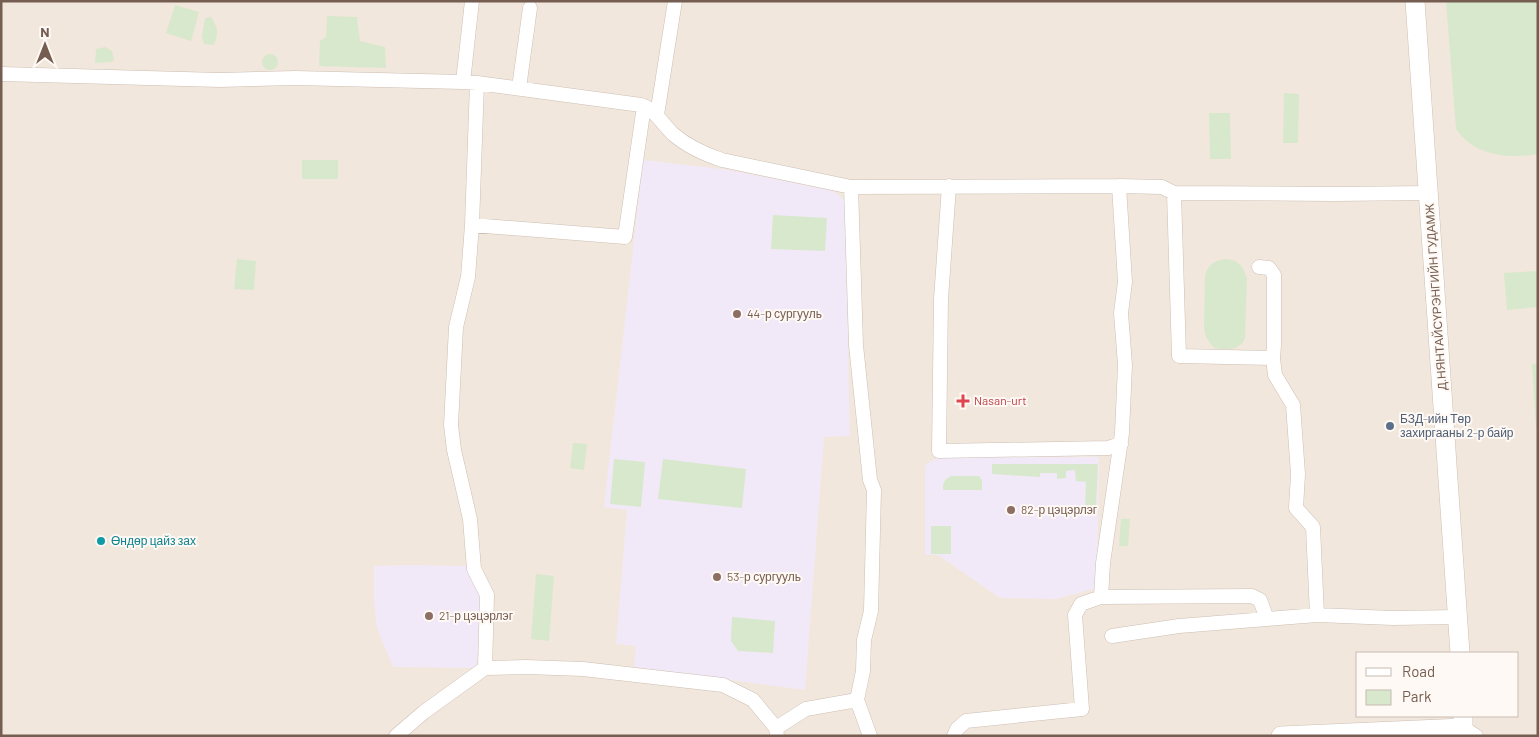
<svg xmlns="http://www.w3.org/2000/svg" width="1539" height="737" font-family="Barlow,sans-serif">
	<rect width="100%" height="100%" fill="#fbf5ed"/>
	<!-- residential -->
	<path fill="#f2e7dc" fill-rule="evenodd" d="M1 1H1538V736H1ZM1358 653H1518V716H1358Z"/>
	<!-- education -->
	<path fill="#f2e9f8" d="M643 160 730 170 833 191 840 196 845 202 850 436 824 437 805 690 634 667 636 646 616 644 627 510 604 507Z
		M939 457H1099L1097 588 1056 599 1000 598 938 555H925V465Z
		M406 565 466 566 476 580 483 605 476 668 393 667 377 628 374 603V566Z"/>
	<!-- green -->
	<path fill="#d8e8cc" d="M1446 1H1538V154C1508 159 1474 156 1456 129Z
		M175 5 199 12 191 41 166 33Z
		M327 16 357 17 360 41 385 47 386 68 319 66 320 41 326 37Z
		M211 17C218 28 219 32 214 45L204 44 202 36 205 18Z
		M105 47 112 51 114 60 111 62 95 63 96 49Z
		M262 62a8 8 0 1 1 16 0a8 8 0 1 1-16 0Z
		M1284 93 1299 94 1298 143H1283Z
		M1209 113H1230L1231 159H1210Z
		M302 160H338V179H302Z
		M773 215 827 218 825 251 771 249Z
		M237 259 256 261 254 290 234 289Z
		M1226 259C1239 260 1243 266 1247 278L1245 339C1238 352 1227 349 1214 348L1206 337 1204 329 1205 276C1208 264 1214 261 1226 259Z
		M1538 271V307L1507 310 1504 273Z
		M1532 364H1538V428H1536Z
		M573 443 587 444 584 470 570 468Z
		M614 459 645 462 641 507 610 504Z
		M663 459 746 469 742 508 658 499Z
		M992 464H1098L1096 508H1085L1086 482 1076 481 1075 470 1066 471V478L1057 479V473H1040V477L992 474Z
		M951 476H979L982 480V490H943C943 482 944 480 951 476Z
		M1121 519H1130L1128 546H1119Z
		M931 526H951V554H931Z
		M536 574 554 576 549 641 531 639Z
		M732 617 775 621 773 653 738 651 731 641Z"/>
	<g fill="none" stroke-linecap="round" stroke-linejoin="round">
		<defs>
			<path id="street" d="M1 74 220 80 295 78 463 82 477 83 641 105C656 110 662 124 673 134 688 147 704 154 722 160L851 187 1119 186 1162 187 1174 193 1334 194 1429 193
				M463 82 472 1
				M519 88 530 8
				M657 115 675 1
				M949 186 941 299 939 451 1108 448 1121 444
				M1119 186 1125 282 1121 313 1125 365 1122 433 1103 563 1101 597 1252 596 1260 600 1267 619 1317 615
				M1174 193 1179 356 1273 358 1275 375 1293 405 1298 474 1296 508 1313 527 1317 615 1393 618 1458 617
				M472 225 625 237 644 106
				M1259 267 1269 268 1274 275V345L1273 358
				M1112 636 1179 626 1267 619
				M485 668 526 667 583 669 723 685 753 700 776 728 777 736
				M857 700 870 736
				M776 728 806 709 857 700 863 671 864 640 871 611 874 490 870 480 856 345 851 187
				M1463 728 1476 736
				M396 736 424 712 485 668 487 595 474 569 470 519 454 450 451 425 456 327 468 277 472 225 477 83
				M954 736 957 729 966 721 1082 709 1075 615 1081 604 1101 597"/>
			<path id="secondary" d="M1415 1 1460 653
				M1281 736 1463 728V716"/>
		</defs>
		<!-- street casing -->
		<use href="#street" stroke="#cdbeb3" stroke-width="15"/>
		<!-- secondary casing -->
		<use href="#secondary" stroke="#cfbeb1" stroke-width="20"/>
		<!-- street -->
		<use href="#street" stroke="#fff" stroke-width="14"/>
		<!-- secondary -->
		<use href="#secondary" stroke="#fff" stroke-width="19"/>
	</g>
	<!-- markers -->
	<g fill="#8d6e63" stroke="#fef9f4" stroke-width="2">
		<circle cx="737" cy="314" r="5"/>
		<circle cx="1011" cy="510" r="5"/>
		<circle cx="717" cy="577" r="5"/>
		<circle cx="429" cy="616" r="5"/>
	</g>
	<path fill="#e0444e" stroke="#fef9f4" stroke-width="2" d="M960.5 393.5h5v5h5v5h-5v5h-5v-5h-5v-5h5z"/>
	<circle fill="#5c6f8a" stroke="#fef9f4" stroke-width="2" cx="1390" cy="426" r="5"/>
	<circle fill="#0f9aa8" stroke="#fef9f4" stroke-width="2" cx="101" cy="541" r="5"/>
	<g text-anchor="middle" stroke-width="4" stroke-linejoin="round" paint-order="stroke">
		<!-- street labels -->
		<g font-size="12" fill="#755d51" stroke="#fef9f4">
			<text transform="translate(1436 297) rotate(-94)" y="4">Д.НЯНТАЙСҮРЭНГИЙН ГУДАМЖ</text>
		</g>
		<!-- education labels -->
		<g font-size="12" fill="#785e54" stroke="#fef9f4" text-anchor="start">
			<text x="747" y="318">44-р сургууль</text>
			<text x="1021" y="514">82-р цэцэрлэг</text>
			<text x="727" y="581">53-р сургууль</text>
			<text x="439" y="620">21-р цэцэрлэг</text>
		</g>
		<!-- health labels -->
		<g font-size="12" fill="#be3a42" stroke="#fef9f4" text-anchor="start">
			<text x="974" y="405">Nasan-urt</text>
		</g>
		<!-- service labels -->
		<g font-size="12" fill="#4e5e75" stroke="#fef9f4" text-anchor="start">
			<text x="1400" y="423">БЗД-ийн Төр<tspan x="1400" dy="14">захиргааны 2-р байр</tspan></text>
		</g>
		<!-- culture labels -->
		<g font-size="12" fill="#0d838f" stroke="#fef9f4" text-anchor="start">
			<text x="111" y="545">Өндөр цайз зах</text>
		</g>
	</g>
	<!-- border -->
	<rect width="1539" height="737" fill="none" stroke="#755d51" stroke-width="5"/>
	<!-- legend -->
	<rect x="1356" y="652" width="162" height="65" fill="#fef9f4" stroke="#c7bbb3"/>
	<rect x="1366" y="668" width="25" height="8" fill="#ffffff" stroke="#c7bbb3"/>
	<text x="1402" y="677" font-size="15" fill="#755d51">Road</text>
	<rect x="1366" y="690" width="25" height="15" fill="#d8e8cc" stroke="#c7bbb3"/>
	<text x="1402" y="702" font-size="15" fill="#755d51">Park</text>
	<!-- north arrow -->
	<g transform="translate(45 45)" stroke="#fef9f4" stroke-width="4" paint-order="stroke">
	<path d="M0-4L9 19L0 12L-9 19Z" fill="#755d51"/>
	<text y="-8" font-size="14" font-weight="bold" text-anchor="middle" fill="#755d51">N</text>
	</g>
</svg>
